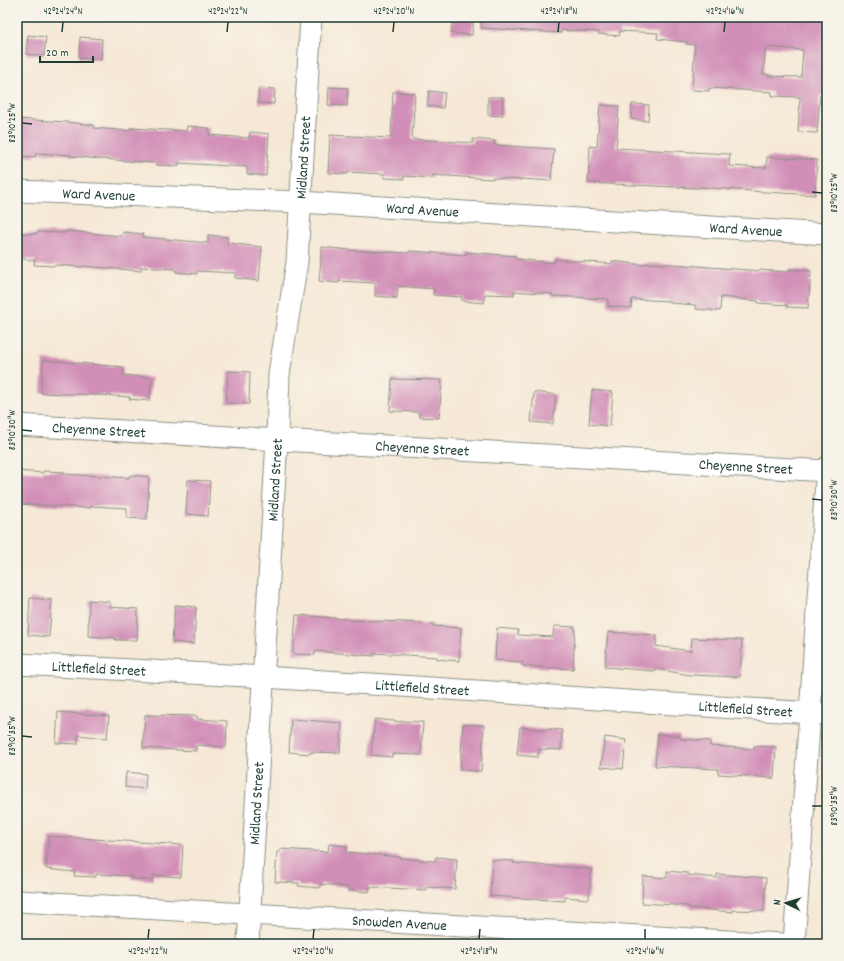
<svg xmlns="http://www.w3.org/2000/svg" width="844" height="961" font-family="Dekko,sans-serif">
	<rect width="100%" height="100%" fill="#f7f3e8"/>
	<filter id="ink" filterUnits="userSpaceOnUse"><feTurbulence type="fractalNoise" baseFrequency=".025" numOctaves="2"/><feDisplacementMap in="SourceGraphic" scale="8" xChannelSelector="R" yChannelSelector="G"/><feConvolveMatrix kernelMatrix="1 2 1 2 8 2 1 2 1" color-interpolation-filters="sRGB"/></filter>
	<filter id="wash" filterUnits="userSpaceOnUse"><feTurbulence type="fractalNoise" baseFrequency=".012" numOctaves="4" result="noise"/><feDisplacementMap in="SourceGraphic" scale="16" xChannelSelector="R" yChannelSelector="G"/><feGaussianBlur stdDeviation="0.9" result="paint"/><feColorMatrix in="noise" values="0 0 0 0 0 0 0 0 0 0 0 0 0 0 0 0 0 1.4 0 .05"/><feComposite in="paint" operator="in"/></filter>
	<g filter="url(#wash)">
		<rect width="100%" height="100%" fill="#f6e8d6"/>
		<g id="blocks">
			<!-- building -->
			<path fill="#d18eb7" fill-rule="evenodd" d="M453 17H474L472 35 451 33Z
				M482 17H827L823 80H827L826 95H820L817 133 798 132 800 97 772 96V92L742 90 709 88V91L692 90 695 45 686 44 687 42 657 39 658 33 620 31 619 36 598 34 599 32 562 30 561 33 481 28ZM766 47 803 50 801 77 768 76V74H763Z
				M28 35 46 37 44 56 26 54Z
				M80 37 102 39 101 60 79 58Z
				M329 87 348 88 347 106 328 105Z
				M259 88 275 89 274 104 258 103Z
				M429 91 445 93 443 108 427 106Z
				M393 92 415 93 412 139 473 143V139L495 141 494 145 554 149 551 181 521 179V180L493 178 492 179 433 175V178L404 176V179L384 178V174L348 172V174L328 173 330 135 391 138Z
				M488 97H503L502 116 488 115Z
				M632 104 649 105 648 121 631 119Z
				M600 105 619 106 616 148 730 154 729 166 766 168 767 157 817 160 815 195 765 192 699 187V188L588 183 590 146 597 147Z
				M17 119 67 122 94 125V128L129 131 130 128 186 131 187 126 209 128V135L249 138 250 132 269 134 266 176 247 174V167L179 163 178 166 156 165V163L100 159 70 156 71 155 36 153 35 157 17 156Z
				M66 231 122 236 123 232 143 234V237L208 243V235L228 237 227 243 262 247 259 281 235 278 236 273 197 271V274L176 272V269L141 267V271L83 266V267L55 265V266L34 265 35 260 17 259V233L36 234 37 232 65 233Z
				M322 247 349 250 409 253V251L466 255V252L516 256V259L554 263 555 259 612 264V261L644 265V263L672 264 760 271V270L789 272V269L811 271 808 308 787 307V305L758 303V301L721 297 720 311 696 309V305L670 303V301L632 299 631 308 608 306V299L552 296V294L514 291V295L485 294 484 303 462 301V297L433 295 434 289 398 286 397 298 375 296V283L339 281V283L319 281Z
				M43 360 123 367V375L152 378 149 401 129 399 130 397 100 395 41 393Z
				M228 371 250 372 249 404 226 403Z
				M392 379 442 380 439 418 419 417V412L390 411Z
				M592 390 613 392 610 426 589 424Z
				M534 392 556 395 553 424 531 422Z
				M17 471 43 473V471L65 472 64 474 129 478 130 475 149 477 147 519 127 518V508L91 506V508L17 504Z
				M188 480 210 481 208 516 186 514Z
				M30 598 52 600 49 637 28 635Z
				M89 600 110 602V607L138 609 137 640H115L116 638 88 636Z
				M175 605 196 607 194 644 172 642Z
				M296 615 348 619V620L404 622 433 624V626L461 628 459 661 437 659V657L374 653V656L315 651V655L293 654Z
				M554 626 575 627 573 669 522 666V662L495 660 497 628 518 630V635L553 637Z
				M608 632 657 635 656 646 691 651 692 638 742 640 740 677 690 675 655 669 654 671 605 667Z
				M58 712 109 716 107 738 78 735V744L56 743Z
				M145 715 197 716V719L227 721 226 747 196 745V751L143 748Z
				M291 719 342 723 340 753 311 752 310 754 289 752Z
				M375 719 402 722V721L423 722 421 755 392 754V757L371 755Z
				M463 724 484 725 481 771 460 770Z
				M520 727 547 730V729L562 730 561 750 539 749 538 757 517 755Z
				M658 734 680 736V739L710 741V746L754 749V746L776 747 774 778 718 774V769L655 766Z
				M605 737 626 740 623 769 601 767Z
				M126 772 146 774 145 789 125 787Z
				M49 836 183 845 181 877 153 875V880L131 879V876L96 874V877L74 876 75 872 46 869Z
				M329 844 347 846 346 852 400 857 399 858 435 861 436 857 457 859 455 889 426 887V890L369 887V892L347 890 348 887 320 884V888L298 886 299 883 275 882 277 852H280V849L328 852Z
				M492 860 514 861 513 863 591 869 589 899 565 897V901L490 896Z
				M667 871 688 873V875L717 878V874L766 878 764 911 733 910V912L710 910 689 908V906L642 903 643 876 667 878Z"/>
		</g>
	</g>
	<g filter="url(#ink)">
		<use href="#blocks" fill-opacity="0" stroke="#8a9285" stroke-width="1"/>
		<g fill="none" stroke-linecap="round" stroke-linejoin="round">
			<defs>
				<g id="minor">
					<path id="s1" d="M17 191 300 202 827 234"/>
					<path id="s2" d="M17 425 827 471"/>
					<path id="s3" d="M17 664 264 677 827 714"/>
					<path id="s4" d="M17 901 782 944"/>
					<path id="s5" d="M248 944 277 439 279 374 297 262 311 17"/>
					<path d="M794 944 827 467"/>
				</g>
			</defs>
			<!-- minor casing -->
			<use href="#minor" stroke="#8a9285" stroke-width="23"/>
			<!-- minor -->
			<use href="#minor" stroke="#fff" stroke-width="21"/>
		</g>
	</g>
	<!-- ticks -->
	<path fill="none" stroke="#1f3d34" stroke-width="1.5" d="M62 32 63 22M227 32 228 22M393 32 394 22M558 32 559 22M724 32 725 22M22 123 32 124M812 192 822 193M22 430 32 431M812 499 822 500M22 736 32 737M812 806H822M148 939 149 929M313 939 314 929M479 939 480 929M645 939V929"/>
	<g text-anchor="middle" stroke-width="3.5" stroke-linejoin="round" paint-order="stroke">
		<!-- street labels -->
		<g font-size="15" fill="#1f3d34" stroke="#f7f3e8">
			<text dy="5" stroke="none"><textPath href="#s5" startOffset="789">Midland Street</textPath></text>
			<text dy="5" stroke="none"><textPath href="#s1" startOffset="82">Ward Avenue</textPath></text>
			<text dy="5" stroke="none"><textPath href="#s1" startOffset="406">Ward Avenue</textPath></text>
			<text dy="5" stroke="none"><textPath href="#s1" startOffset="730">Ward Avenue</textPath></text>
			<text dy="5" stroke="none"><textPath href="#s2" startOffset="82">Cheyenne Street</textPath></text>
			<text dy="5" stroke="none"><textPath href="#s2" startOffset="406">Cheyenne Street</textPath></text>
			<text dy="5" stroke="none"><textPath href="#s2" startOffset="730">Cheyenne Street</textPath></text>
			<text dy="5" stroke="none"><textPath href="#s5" startOffset="465">Midland Street</textPath></text>
			<text dy="5" stroke="none"><textPath href="#s3" startOffset="82">Littlefield Street</textPath></text>
			<text dy="5" stroke="none"><textPath href="#s3" startOffset="406">Littlefield Street</textPath></text>
			<text dy="5" stroke="none"><textPath href="#s3" startOffset="730">Littlefield Street</textPath></text>
			<text dy="5" stroke="none"><textPath href="#s5" startOffset="141">Midland Street</textPath></text>
			<text dy="5" stroke="none"><textPath href="#s4" startOffset="383">Snowden Avenue</textPath></text>
		</g>
	</g>
	<!-- margin -->
	<rect width="844" height="961" fill="none" stroke="#f7f3e8" stroke-width="44"/>
	<!-- north arrow -->
	<g transform="translate(786 903) rotate(275)" stroke="#f7f3e8" stroke-width="3" paint-order="stroke">
	<path d="M0-3L7 15L0 10L-7 15Z" fill="#1f3d34"/>
	<text y="-6" font-size="11" font-weight="bold" text-anchor="middle" fill="#1f3d34">N</text>
	</g>
	<!-- scale -->
	<path d="M40 56v6h53v-6" fill="none" stroke="#1f3d34" stroke-width="2"/>
	<text x="46" y="56" font-size="12" fill="#1f3d34" stroke="#f7f3e8" stroke-width="3" paint-order="stroke">20 m</text>
	<rect x="22" y="22" width="800" height="917" fill="none" stroke="#1f3d34" stroke-width="1.5"/>
	<g font-size="10" text-anchor="middle" fill="#1f3d34">
		<text x="63" y="14">42°24'24"N</text>
		<text x="228" y="14">42°24'22"N</text>
		<text x="394" y="14">42°24'20"N</text>
		<text x="559" y="14">42°24'18"N</text>
		<text x="725" y="14">42°24'16"N</text>
		<text transform="translate(11 123) rotate(-90)" y="4">83°10'25"W</text>
		<text transform="translate(833 193) rotate(-90)" y="4">83°10'25"W</text>
		<text transform="translate(11 430) rotate(-90)" y="4">83°10'30"W</text>
		<text transform="translate(833 500) rotate(-90)" y="4">83°10'30"W</text>
		<text transform="translate(11 736) rotate(-90)" y="4">83°10'35"W</text>
		<text transform="translate(833 806) rotate(-90)" y="4">83°10'35"W</text>
		<text x="148" y="954">42°24'22"N</text>
		<text x="313" y="954">42°24'20"N</text>
		<text x="479" y="954">42°24'18"N</text>
		<text x="645" y="954">42°24'16"N</text>
	</g>
</svg>
